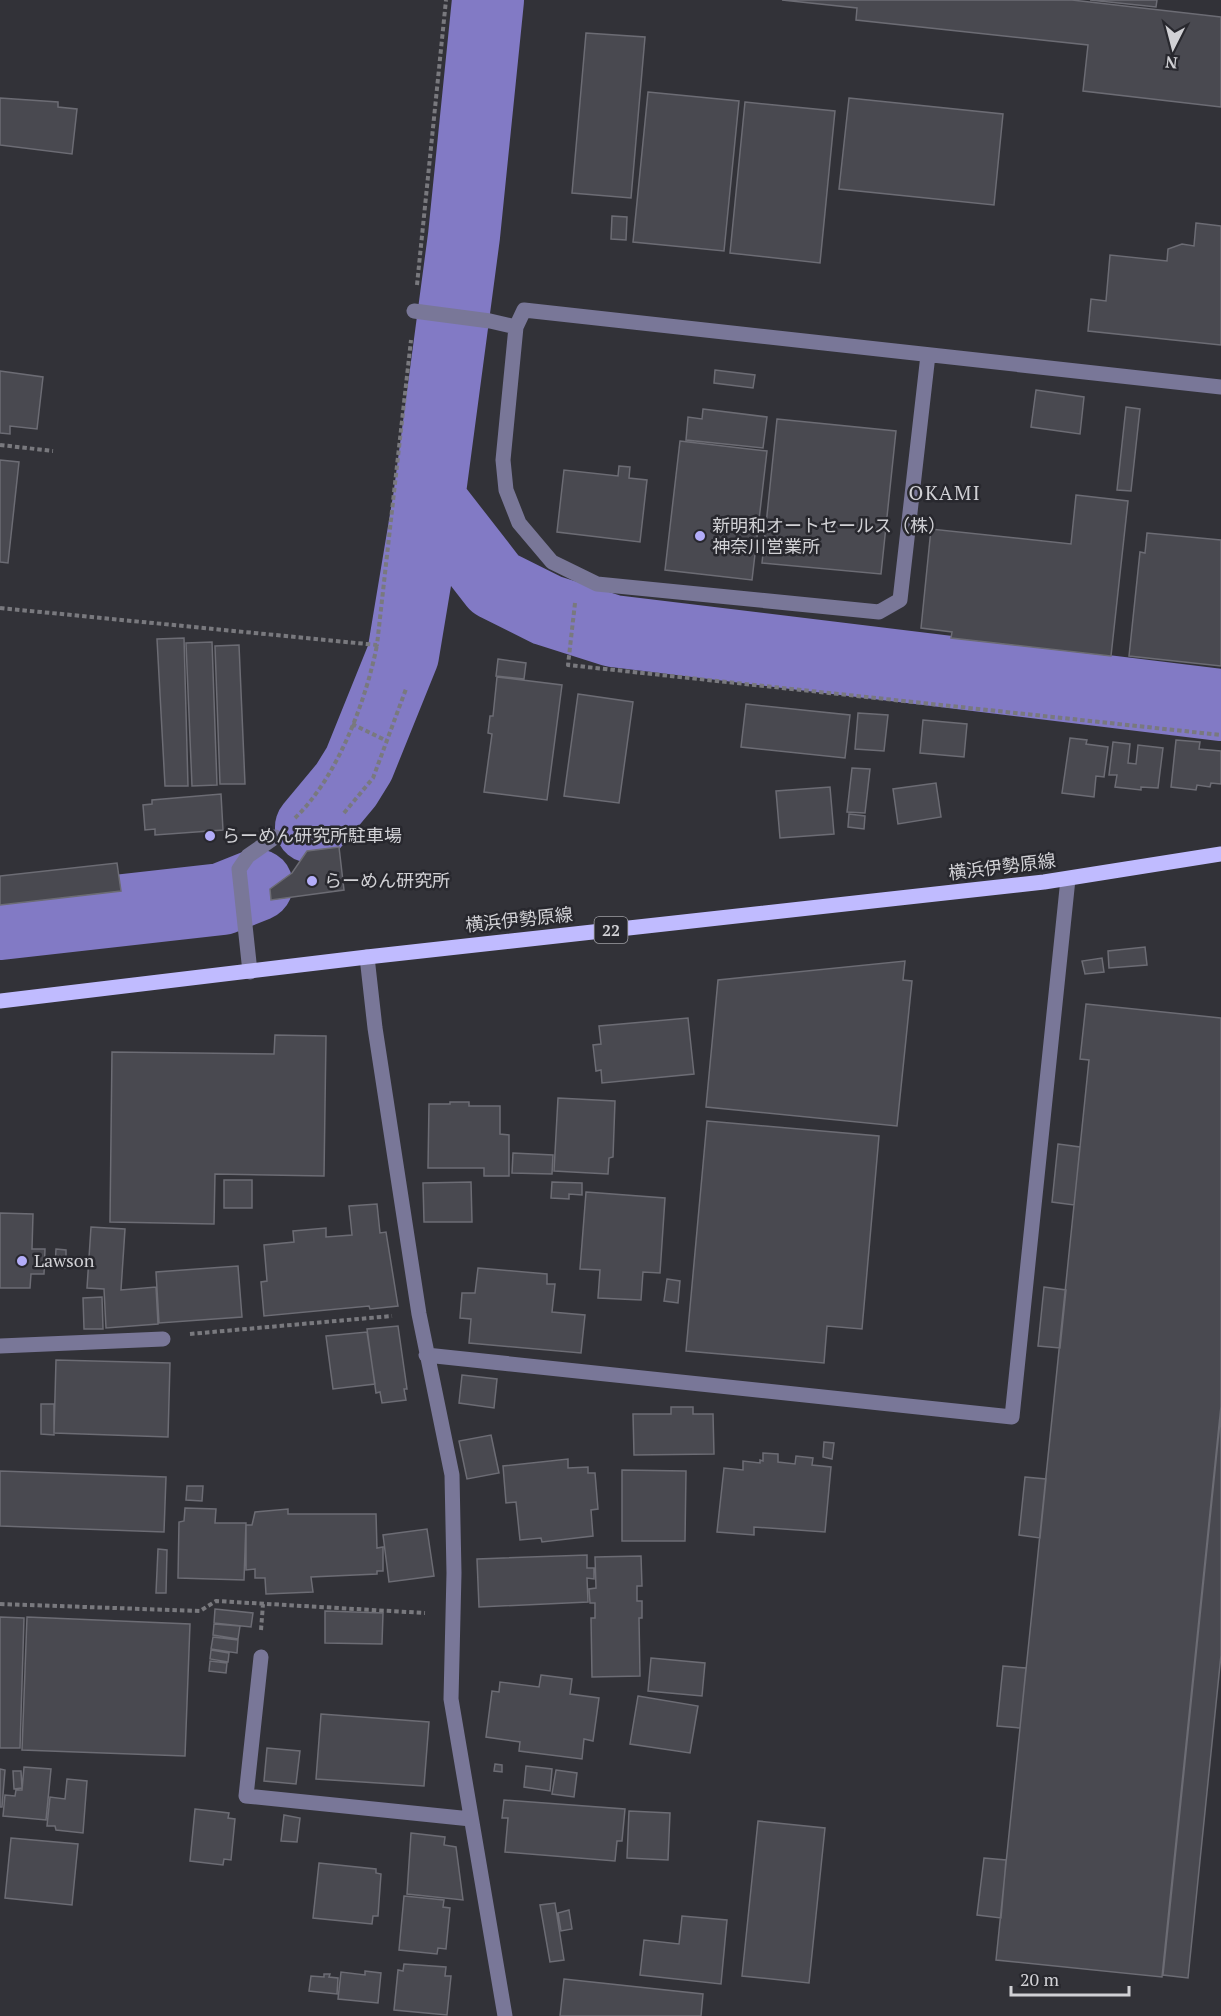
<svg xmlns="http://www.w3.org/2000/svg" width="1221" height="2016" font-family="'PT Serif','Noto Sans JP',serif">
	<rect width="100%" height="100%" fill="#323238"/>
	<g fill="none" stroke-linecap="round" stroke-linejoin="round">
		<!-- river -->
		<path stroke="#827ac5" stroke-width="72" d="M429 499 495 584 547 610 613 631 1221 705
			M311 827 346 785 359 764 403 655 429 499 464 236 488 0
			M0 924 222 899 257 885"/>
	</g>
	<!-- building -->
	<path fill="#494950" stroke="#6c6c74" stroke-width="1.5" d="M782 0H1072L1221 17V107L1083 91 1088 45 856 20 857 8Z
		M1090 0H1157L1156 7Z
		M586 33 645 37 631 198 572 193Z
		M648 92 739 101 724 251 633 242Z
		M0 98 58 102V107L77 109 72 154 0 145Z
		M849 98 1003 114 994 205 839 189Z
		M745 102 835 111 820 263 730 253Z
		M612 216 627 217 626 240 611 239Z
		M1196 223 1221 226V345L1088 331 1091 299 1106 301 1110 255 1167 261 1168 249 1182 244 1194 246Z
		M715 370 755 375 753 388 714 383Z
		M0 371 43 377 37 429 10 426V434L0 433Z
		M1036 390 1084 397 1080 434 1031 427Z
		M1126 407 1140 409 1131 491 1117 490Z
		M703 409 767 417 763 448 686 440 688 417 702 419Z
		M777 419 896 431 881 574 762 563Z
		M680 441 767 451 752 580 665 570Z
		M0 460 19 462 8 563 0 562Z
		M619 466 630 467 629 478 647 480 640 542 557 532 564 470 618 476Z
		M1076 495 1128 501 1111 656 951 638 952 632 921 628 931 529 1071 544Z
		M1147 533 1221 540V666L1129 656 1140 552 1145 553Z
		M184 638 188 786H165L157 639Z
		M212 642 217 785 192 786 186 643Z
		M239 645 245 784H220L215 646Z
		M498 659 526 663 524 679 496 676Z
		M497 677 562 685 547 800 484 792 492 734 488 733 490 716H493Z
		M578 694 633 702 619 803 564 796Z
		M746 704 850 715 845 758 741 747Z
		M858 713 888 715 884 751 855 749Z
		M923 720 967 724 964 757 920 753Z
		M1070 738 1087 740 1086 744 1108 747 1104 777 1096 776 1094 797 1062 793Z
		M1176 740 1200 742 1199 749 1221 751V784L1211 783 1210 787 1197 785 1196 790 1171 787Z
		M1113 742 1130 744 1128 763 1136 764 1138 745 1163 748 1158 788 1141 787V790L1115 787 1117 775H1109Z
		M852 768 870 769 865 813 847 812Z
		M936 783 941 817 898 824 893 789Z
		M830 787 834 834 780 838 776 791Z
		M221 794 223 830 155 835V829L145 830 143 805 152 804V800Z
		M849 814 865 816 864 829 848 827Z
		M339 847 344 890 271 900 270 889 292 873 307 851Z
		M117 863 121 891 0 905V876Z
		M1145 947 1147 965 1109 968 1108 951Z
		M1102 958 1104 972 1085 974 1082 961Z
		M905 961 903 980 912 981 897 1126 706 1107 718 980Z
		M1086 1004 1221 1018V1406L1162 1977 996 1960 1089 1060 1080 1059Z
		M688 1018 694 1074 602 1083 601 1070 596 1071 593 1045 601 1044 599 1026Z
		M275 1035 326 1036 324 1176 215 1174 214 1224 110 1222 112 1052 274 1054Z
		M558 1098 615 1101 613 1157 609 1158 608 1174 554 1171Z
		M450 1102H469V1106H500V1134L509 1135V1176H484V1168H428L429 1104H450Z
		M707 1121 879 1136 862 1329 827 1326 824 1363 686 1351Z
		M1058 1144 1080 1147 1074 1205 1052 1202Z
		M513 1153 553 1155 552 1174 512 1173Z
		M224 1180H252V1208H224Z
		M471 1182 472 1222H424L423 1183Z
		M552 1182 582 1183V1195L569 1194V1199L551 1198Z
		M586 1192 665 1198 660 1273 643 1272 641 1300 598 1298 600 1270 580 1269Z
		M377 1204 380 1233 386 1232 398 1306 370 1309 369 1306 264 1316 261 1282 267 1281 264 1245 294 1242 293 1231 326 1228V1237L352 1235 349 1206Z
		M0 1213 33 1214 32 1249H45L44 1274H31L30 1288H0Z
		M91 1227 125 1229 121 1290 156 1287 158 1324 106 1328 104 1289 87 1288Z
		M56 1249 66 1250V1268L55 1267Z
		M238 1266 242 1317 159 1323 156 1272Z
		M478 1268 547 1274V1284H555L552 1312 585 1315 581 1353 469 1343 471 1319 460 1318 462 1293H475Z
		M667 1279 680 1281 678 1303 664 1301Z
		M1044 1287 1066 1290 1060 1348 1038 1346Z
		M102 1297 103 1329H84L83 1298Z
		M398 1326 407 1389H404L406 1400 382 1403 380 1392 376 1393 367 1329Z
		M367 1332 375 1384 333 1389 326 1336Z
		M56 1360 170 1363 168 1437 54 1433Z
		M462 1375 497 1379 494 1408 459 1403Z
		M41 1404H54V1435L41 1434Z
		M671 1407H693V1414H713L714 1454 634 1455 633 1414H671Z
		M1221 1412V1655L1188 1978 1163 1975Z
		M491 1435 499 1473 467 1479 459 1441Z
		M824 1442 834 1443 832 1459 823 1457Z
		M763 1453 778 1454V1462L795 1464 796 1456 813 1458 812 1465 831 1467 825 1532 754 1527V1535L717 1532 724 1468 743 1470V1461L760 1463V1460L763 1461Z
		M568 1459V1468L588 1467V1473H595L598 1509 591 1510 593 1536 542 1542 541 1538 520 1540 516 1502 506 1503 503 1466Z
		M622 1470 686 1471 685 1541H622Z
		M0 1471 166 1477 164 1532 0 1526Z
		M1025 1477 1046 1479 1040 1538 1019 1535Z
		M187 1486H203L202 1501 186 1500Z
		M185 1508 216 1509 215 1523H246L244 1580 178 1578 179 1522 184 1521Z
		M288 1509V1514H376L377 1548 383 1547V1571H377V1574L311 1577 313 1592 266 1594 265 1578H255V1569L246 1570V1525H252L255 1512Z
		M427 1529 434 1576 389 1582 383 1535Z
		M158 1549 167 1550 166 1593H156Z
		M587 1555V1568H594V1579L587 1578 588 1602 479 1607 477 1559Z
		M641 1556 642 1586H637V1601H642V1618H639L640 1676 592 1677 591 1618H595V1603H590L589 1589 596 1588 595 1557Z
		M215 1609 253 1613 251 1627 214 1623Z
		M325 1611 383 1613 382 1644 325 1643Z
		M0 1617 24 1618 20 1748H0Z
		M27 1617 190 1624 185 1756 22 1750Z
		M214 1624 240 1626 238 1639 213 1635Z
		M213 1637 238 1640 237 1653 211 1649Z
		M211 1650 229 1653 228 1662 210 1659Z
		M651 1658 705 1663 702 1696 648 1691Z
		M210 1661 227 1663 226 1673 209 1671Z
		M1003 1666 1026 1668 1020 1728 997 1726Z
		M541 1675 572 1679 570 1694 599 1698 593 1741 584 1739 582 1759 519 1751 520 1742 486 1737 492 1691 499 1692 500 1682 539 1687Z
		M638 1696 698 1706 690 1753 630 1744Z
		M321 1714 429 1722 424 1786 316 1779Z
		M267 1748 300 1751 296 1784 264 1781Z
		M495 1764 502 1765V1772L494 1771Z
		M526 1766 552 1769 550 1791 524 1787Z
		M24 1767 51 1769 46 1820 3 1816 5 1795 15 1796 16 1790H22Z
		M0 1769 5 1770 2 1807H0Z
		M556 1770 577 1773 574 1797 552 1794Z
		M13 1771H21L22 1788 14 1789Z
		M67 1779 87 1781 83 1833 56 1830 55 1826H47L50 1797 65 1799Z
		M504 1800 625 1809 622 1841H617L615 1861 505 1852 508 1818H502Z
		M195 1809 229 1813 228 1818 235 1819 231 1860 224 1859 223 1865 190 1861Z
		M629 1811 670 1813 668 1860 627 1858Z
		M284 1815 300 1818 297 1842 281 1841Z
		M758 1821 825 1828 809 1983 742 1976Z
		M411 1833 445 1837 444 1845 456 1847 463 1900 407 1894Z
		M11 1838 78 1844 72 1905 5 1898Z
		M984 1858 1006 1860 1001 1918 977 1915Z
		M319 1863 376 1869V1873L381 1874 378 1916H373L372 1924 313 1918Z
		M404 1896 444 1900 443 1907 450 1908 446 1949 438 1948 437 1954 399 1950Z
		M555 1903 564 1960 550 1962 540 1905Z
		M569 1910 572 1929 561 1931 558 1913Z
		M682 1916 727 1920 721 1984 640 1975 644 1940 679 1944Z
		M404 1964 446 1967 445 1976H451L447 2015 394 2010 398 1970 403 1971Z
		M365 1971 381 1973 378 2003 338 1999 341 1972 365 1975Z
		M324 1974H330L329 1977 338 1978 337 1994 309 1991 311 1976 324 1977Z
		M564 1979 703 1994 701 2016H560Z"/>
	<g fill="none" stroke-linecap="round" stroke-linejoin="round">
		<!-- path -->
		<path stroke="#79797e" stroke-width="4" stroke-dasharray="4.5 3" stroke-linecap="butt" d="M417 285 446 0
			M0 445 53 451
			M575 603 568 665 1221 735
			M0 608 377 645 411 340
			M352 724 387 741
			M344 813 373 778 406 689
			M295 818C337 778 366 701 377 645
			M190 1334 392 1316
			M0 1604 200 1611 216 1601 425 1613
			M261 1630 263 1604"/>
		<!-- minor -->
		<path stroke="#797798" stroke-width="15" d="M414 311 490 321 516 327
			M928 355 900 600 879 612 597 584 552 562 519 523 506 490 503 460 516 327 524 310 1221 387
			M367 957 375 1028 419 1314 452 1475 454 1573 451 1699 505 2016
			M250 972 239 869 248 856 275 837
			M0 1346 163 1339
			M426 1355 1012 1417 1068 879
			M261 1657 246 1796 471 1819"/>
		<!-- major -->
		<path stroke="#c0bbff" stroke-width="15" d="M0 1001 367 957 1044 882 1221 854"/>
	</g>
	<!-- markers -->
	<g fill="#b3adf9" stroke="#28282e" stroke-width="2">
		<circle cx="700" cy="536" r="6"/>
		<circle cx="210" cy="836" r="6"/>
		<circle cx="312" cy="881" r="6"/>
		<circle cx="22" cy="1261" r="6"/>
	</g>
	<g text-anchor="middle" stroke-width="5" stroke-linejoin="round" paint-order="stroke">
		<!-- shield labels -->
		<rect fill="#28282e" stroke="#9e9ea3" stroke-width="1.5" x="594.5" y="917" width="33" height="26" rx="4.5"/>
		<g font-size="16" font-weight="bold" fill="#d1d1d5">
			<text x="611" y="936">22</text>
		</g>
		<!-- poi labels -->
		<g font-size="18" fill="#d1d1d5" stroke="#28282e" text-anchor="start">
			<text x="712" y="532">新明和オートセールス（株）<tspan x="712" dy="21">神奈川営業所</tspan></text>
			<text x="222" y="842">らーめん研究所駐車場</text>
			<text x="324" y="887">らーめん研究所</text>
			<text x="34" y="1267">Lawson</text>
		</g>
		<!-- street labels -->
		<g font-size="18" fill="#d1d1d5" stroke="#28282e">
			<text transform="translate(1002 867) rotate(-7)" y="6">横浜伊勢原線</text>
			<text transform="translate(519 920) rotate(-6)" y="6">横浜伊勢原線</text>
		</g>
		<!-- neighbourhood labels -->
		<g font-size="20" letter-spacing="1.5" fill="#d1d1d5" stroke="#28282e">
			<text x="945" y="500">OKAMI</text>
		</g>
	</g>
	<!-- north arrow -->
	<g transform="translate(1173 48) rotate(186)" stroke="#28282e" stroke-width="4.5" paint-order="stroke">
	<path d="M0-4.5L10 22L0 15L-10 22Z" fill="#d1d1d5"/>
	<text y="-9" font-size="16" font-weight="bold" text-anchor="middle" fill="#d1d1d5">N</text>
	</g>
	<!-- scale -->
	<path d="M1011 1986v9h118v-9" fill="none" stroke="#d1d1d5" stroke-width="3"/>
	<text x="1020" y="1986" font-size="18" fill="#d1d1d5" stroke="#28282e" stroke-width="4.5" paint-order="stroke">20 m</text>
</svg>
